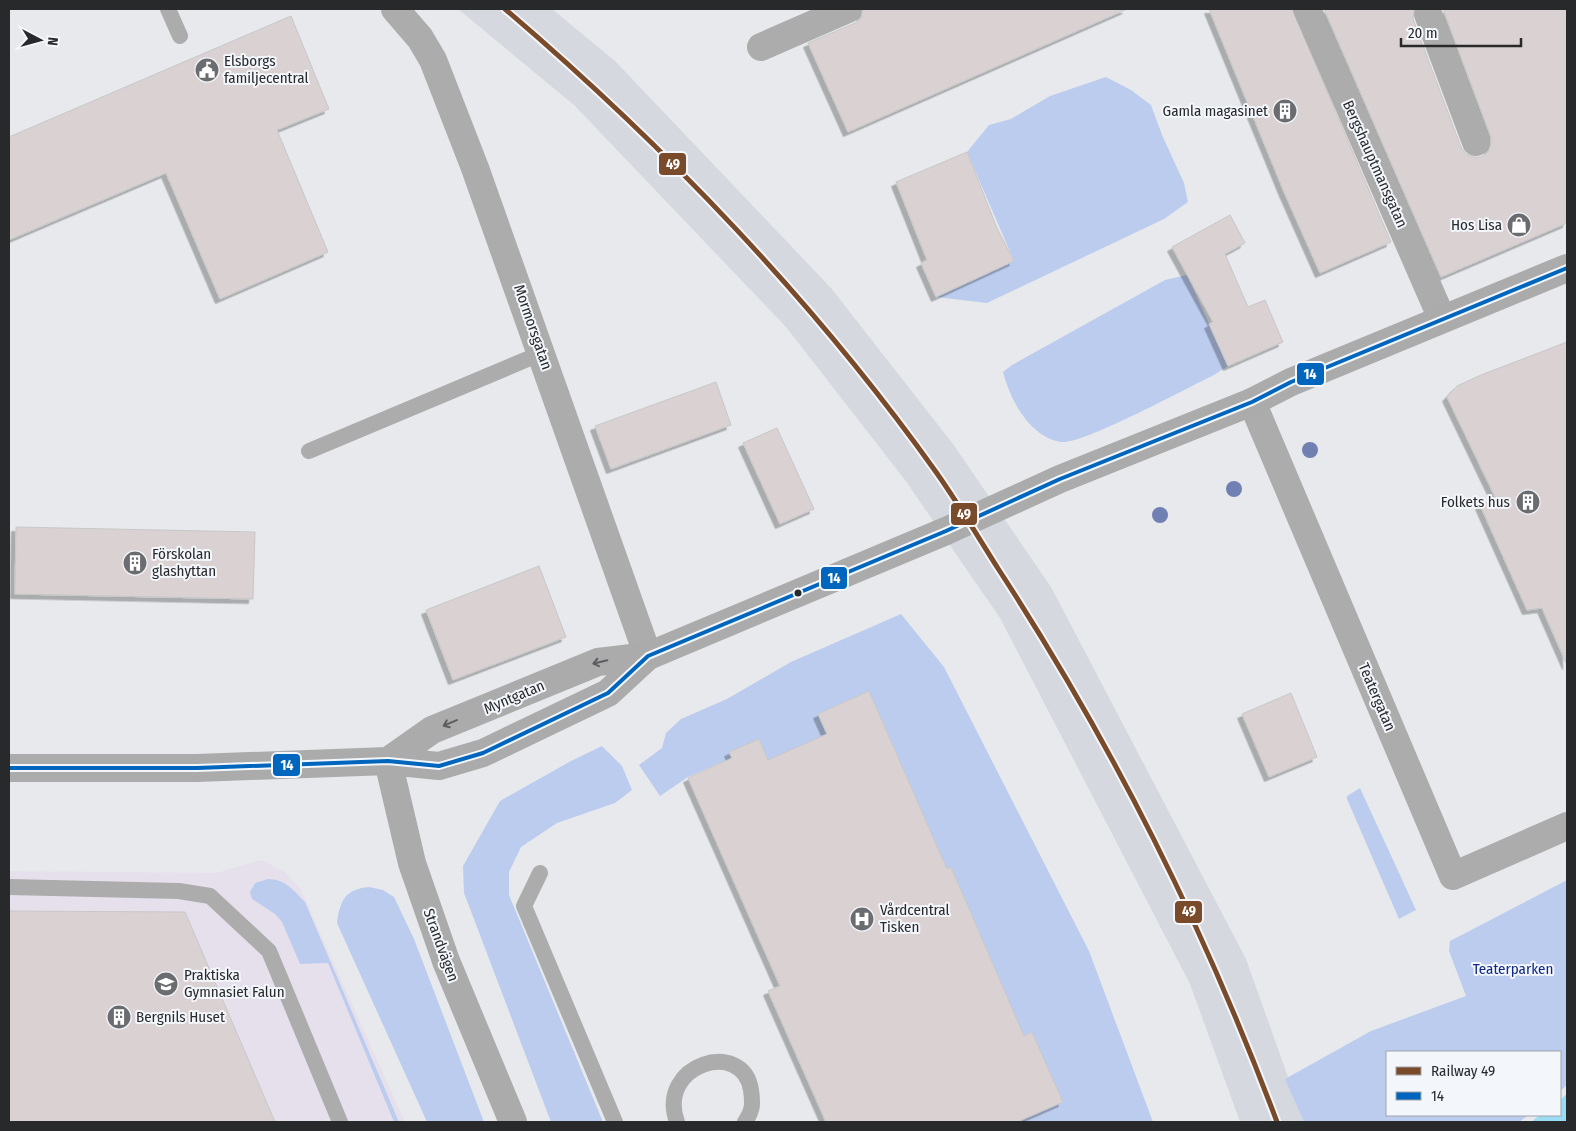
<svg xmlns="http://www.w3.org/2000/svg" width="1576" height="1131" font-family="'Fira Sans Condensed',sans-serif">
	<defs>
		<filter id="shadow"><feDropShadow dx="-4.5" dy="4.5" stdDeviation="0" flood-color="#0004"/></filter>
	</defs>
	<rect width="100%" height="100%" fill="#e7e9ec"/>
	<!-- commercial -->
	<path fill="#e6e0ed" d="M261 860 285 872 300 888 405 1122H9V871L216 873Z"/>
	<!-- built -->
	<path fill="#d5d9df" d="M458 9H552L615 61 831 288 953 444 1051 587 1246 959 1304 1122H1240L1190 984 1000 618 905 480 786 327 574 105Z"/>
	<!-- green -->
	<path fill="#bcccef" d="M1106 77 1131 90 1151 105 1162 135 1184 183 1188 202 1164 219 987 303 936 297 1014 261 967 152 989 125 1011 119 1050 96Z
		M1187 275 1228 366 1214 375C1189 387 1082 445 1061 442 1030 437 1010 400 1003 372L1012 365 1165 280Z
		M901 614 944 667 1089 951 1153 1122H1007L1017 1118 1019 1121 1062 1102 1031 1033 1020 1038 1008 999 951 867 947 869 869 691 818 714 827 734 775 776 759 739 730 752 732 758 688 777 660 796 639 765 662 748 666 733 681 719 727 699 791 662Z
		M602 746 622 766 632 790 615 803 557 823 521 847 509 872V895L603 1122H551L464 893 463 866 500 801 571 761Z
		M1360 788 1416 910 1399 919 1347 799V796Z
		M268 879C285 879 293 890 305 902L399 1122H394L328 963 300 964 282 922 275 914 252 899 250 892 255 883Z
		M1567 880V1085L1560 1091V1052H1387V1115H1529L1519 1122H1304L1285 1079 1371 1031 1466 996 1449 951 1450 941Z
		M369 887 383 890 394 897 414 939 484 1122H427L337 923C340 901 345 889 369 887Z"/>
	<!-- water -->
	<path fill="#99dcf3" d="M1567 1094V1122H1531L1540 1115H1560V1100Z"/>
	<!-- building -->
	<path fill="#dad2d2" stroke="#c7c7c8" filter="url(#shadow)" d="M863 9H1127L848 132 808 43 855 23 861 18Z
		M1209 9H1292L1391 242 1320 273 1284 192Z
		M1324 9H1414L1413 19 1461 147 1466 154 1474 157H1481L1488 152 1491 145V137L1443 9H1567V223L1441 277Z
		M291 16 329 109 277 130 328 252 220 299 166 173 9 240V137Z
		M967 152 997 228 1014 261 936 297 921 263 927 260 896 182Z
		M1230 215 1245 243 1225 254 1248 307 1265 300 1283 342 1228 366 1209 324 1213 322 1172 247Z
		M1567 342V665L1542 608 1527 610 1480 505 1496 499 1447 397 1457 386 1481 375Z
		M716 382 731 425 611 469 595 426Z
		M777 428 814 509 780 524 743 443Z
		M16 527 255 532 253 599 15 594Z
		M539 566 566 637 453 680 426 610Z
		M869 691 947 869 951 867 1024 1036 1032 1032 1063 1102 1017 1122H826L768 991 780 986 688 778 732 758 729 752 759 739 768 760 827 734 818 714Z
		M1291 693 1317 757 1269 777 1242 714Z
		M9 911 185 912 275 1122H9Z"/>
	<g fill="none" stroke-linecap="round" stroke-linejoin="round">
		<!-- lane -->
		<path stroke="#acacac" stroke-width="16" d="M168 9 180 36
			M309 451 542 353
			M540 873 524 906 615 1122
			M9 887 179 891 210 896 269 951 340 1122
			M677 1122C656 1064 743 1038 751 1090 753 1104 753 1110 745 1122"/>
		<!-- street -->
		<path stroke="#acacac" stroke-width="28" d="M395 9 420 38 433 60 475 168 648 656
			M1307 9 1442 319
			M1428 14 1476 142
			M761 47 848 9
			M1252 402 1453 876 1567 826"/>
		<!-- secondary -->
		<path stroke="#ababac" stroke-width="28" d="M388 761 432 730 598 662 648 656 946 531 1060 479 1252 402 1291 382 1567 268
			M388 761 412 863 446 961 513 1122
			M9 768H197L388 761 439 766 483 753 608 693 648 656"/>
		<defs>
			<path id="bus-1" d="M9 768H197L388 761 439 766 483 753 608 693 648 656 946 531 1060 479 1252 402 1291 382 1567 268"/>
		</defs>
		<!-- bus-1 casing -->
		<use href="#bus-1" stroke="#f3f6fb" stroke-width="8"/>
		<!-- bus-1 -->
		<use href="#bus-1" stroke="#0065bd" stroke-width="4"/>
		<defs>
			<path id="rail-1" d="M505 9C663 144 815 302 936 472 958 503 978 537 999 570 1114 747 1203 925 1277 1122"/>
		</defs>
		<!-- rail-1 casing -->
		<use href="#rail-1" stroke="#f3f6fb" stroke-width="9"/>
		<!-- rail-1 -->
		<use href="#rail-1" stroke="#7a4b2a" stroke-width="5"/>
	</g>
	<!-- trees -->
	<g fill="#7080b3">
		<circle cx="1310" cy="450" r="8"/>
		<circle cx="1234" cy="489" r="8"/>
		<circle cx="1160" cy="515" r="8"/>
	</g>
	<!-- one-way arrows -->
	<defs><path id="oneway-shaft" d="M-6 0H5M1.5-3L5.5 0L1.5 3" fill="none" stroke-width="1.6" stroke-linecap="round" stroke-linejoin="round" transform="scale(1.25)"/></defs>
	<g stroke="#5c5d5f">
		<use href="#oneway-shaft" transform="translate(600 662) rotate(167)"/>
		<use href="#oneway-shaft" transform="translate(450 723) rotate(157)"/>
	</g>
	<!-- icons -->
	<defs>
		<symbol id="civic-disc" viewBox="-11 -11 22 22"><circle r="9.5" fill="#6b6c6f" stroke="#f3f6fb"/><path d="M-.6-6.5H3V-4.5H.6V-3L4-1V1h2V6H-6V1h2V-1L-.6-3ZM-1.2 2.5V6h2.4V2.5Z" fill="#fff"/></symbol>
		<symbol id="building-disc" viewBox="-11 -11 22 22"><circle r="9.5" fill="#6b6c6f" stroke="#f3f6fb"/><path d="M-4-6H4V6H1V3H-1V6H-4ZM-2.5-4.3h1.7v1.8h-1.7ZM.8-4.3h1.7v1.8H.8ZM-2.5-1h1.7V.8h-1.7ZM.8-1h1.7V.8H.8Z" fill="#fff"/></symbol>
		<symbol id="shop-disc" viewBox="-11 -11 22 22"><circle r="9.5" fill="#6b6c6f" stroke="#f3f6fb"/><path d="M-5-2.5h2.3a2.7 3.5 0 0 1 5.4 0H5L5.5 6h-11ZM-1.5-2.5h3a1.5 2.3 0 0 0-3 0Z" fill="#fff"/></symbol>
		<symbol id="hospital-disc" viewBox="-11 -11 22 22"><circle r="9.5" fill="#6b6c6f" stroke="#f3f6fb"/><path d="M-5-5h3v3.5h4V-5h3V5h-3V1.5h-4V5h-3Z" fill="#fff"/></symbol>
		<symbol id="school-disc" viewBox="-11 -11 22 22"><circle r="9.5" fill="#6b6c6f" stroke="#f3f6fb"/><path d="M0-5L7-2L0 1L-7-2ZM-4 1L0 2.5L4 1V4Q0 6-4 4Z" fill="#fff"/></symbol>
	</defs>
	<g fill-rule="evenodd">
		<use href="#civic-disc" x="193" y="56" width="28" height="28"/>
		<use href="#building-disc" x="1271" y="97" width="28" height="28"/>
		<use href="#shop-disc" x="1505" y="211" width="28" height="28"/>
		<use href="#building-disc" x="1514" y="488" width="28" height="28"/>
		<use href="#building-disc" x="121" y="549" width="28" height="28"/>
		<use href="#hospital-disc" x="848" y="905" width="28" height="28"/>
		<use href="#school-disc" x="152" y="970" width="28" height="28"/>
		<use href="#building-disc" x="105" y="1003" width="28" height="28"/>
	</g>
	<!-- markers -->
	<circle fill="#28292b" stroke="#f3f6fb" stroke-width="2" cx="798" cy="593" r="4.5"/>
	<g text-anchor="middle" stroke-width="4" stroke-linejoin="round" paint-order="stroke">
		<!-- poi labels -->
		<g font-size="15" fill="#28292b" stroke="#f3f6fb" text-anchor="start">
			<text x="224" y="66">Elsborgs<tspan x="224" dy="17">familjecentral</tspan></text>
			<text x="1268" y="116" text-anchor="end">Gamla magasinet</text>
			<text x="1502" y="230" text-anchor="end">Hos Lisa</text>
			<text x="1510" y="507" text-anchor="end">Folkets hus</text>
			<text x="152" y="559">Förskolan<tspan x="152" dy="17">glashyttan</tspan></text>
			<text x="880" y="915">Vårdcentral<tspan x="880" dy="17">Tisken</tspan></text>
			<text x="184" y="980">Praktiska<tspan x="184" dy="17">Gymnasiet Falun</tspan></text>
			<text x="136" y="1022">Bergnils Huset</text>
		</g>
		<!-- street labels -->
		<g font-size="15" fill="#28292b" stroke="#f3f6fb">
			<text transform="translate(1375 164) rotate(66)" y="5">Bergshauptmansgatan</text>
			<text transform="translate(533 327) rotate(71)" y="5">Mormorsgatan</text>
			<text transform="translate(514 697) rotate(-23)" y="5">Myntgatan</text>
			<text transform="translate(1377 697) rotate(67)" y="5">Teatergatan</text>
			<text transform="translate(441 945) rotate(70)" y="5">Strandvägen</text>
		</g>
		<!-- park labels -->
		<g font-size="15" fill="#0f2a85" stroke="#f3f6fb">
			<text x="1513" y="974">Teaterparken</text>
		</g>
	</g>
	<g stroke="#f3f6fb" stroke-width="2">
		<rect x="658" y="152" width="29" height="24" rx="5" fill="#7a4b2a"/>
		<rect x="1296" y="362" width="29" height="24" rx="5" fill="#0065bd"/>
		<rect x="950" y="502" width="28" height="24" rx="5" fill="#7a4b2a"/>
		<rect x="820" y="566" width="28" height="24" rx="5" fill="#0065bd"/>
		<rect x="272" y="753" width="29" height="24" rx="5" fill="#0065bd"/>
		<rect x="1174" y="900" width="29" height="24" rx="5" fill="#7a4b2a"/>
	</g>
	<g font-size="14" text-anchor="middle" font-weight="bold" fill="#fff">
		<text x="673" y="169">49</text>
		<text x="1310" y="379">14</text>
		<text x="964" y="519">49</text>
		<text x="834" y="583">14</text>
		<text x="287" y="770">14</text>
		<text x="1189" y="916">49</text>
	</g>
	<!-- border -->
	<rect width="1576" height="1131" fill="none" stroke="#28292b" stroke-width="20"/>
	<!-- legend -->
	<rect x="1386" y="1051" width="175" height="65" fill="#f3f6fb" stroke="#a2a4a8"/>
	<rect x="1396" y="1067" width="25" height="8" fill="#7a4b2a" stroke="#a2a4a8"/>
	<text x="1431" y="1076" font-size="15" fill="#28292b">Railway 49</text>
	<rect x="1396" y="1092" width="25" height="8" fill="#0065bd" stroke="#a2a4a8"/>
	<text x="1431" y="1101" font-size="15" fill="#28292b">14</text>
	<!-- north arrow -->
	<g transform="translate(40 40) rotate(96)" stroke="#f3f6fb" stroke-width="4" paint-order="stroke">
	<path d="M0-4L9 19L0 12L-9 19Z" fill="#28292b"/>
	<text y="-8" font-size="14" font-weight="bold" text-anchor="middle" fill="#28292b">N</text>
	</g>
	<!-- scale -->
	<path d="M1401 38v8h120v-8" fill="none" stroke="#28292b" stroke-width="2.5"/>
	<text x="1408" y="38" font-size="15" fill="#28292b" stroke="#f3f6fb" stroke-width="4" paint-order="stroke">20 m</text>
</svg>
